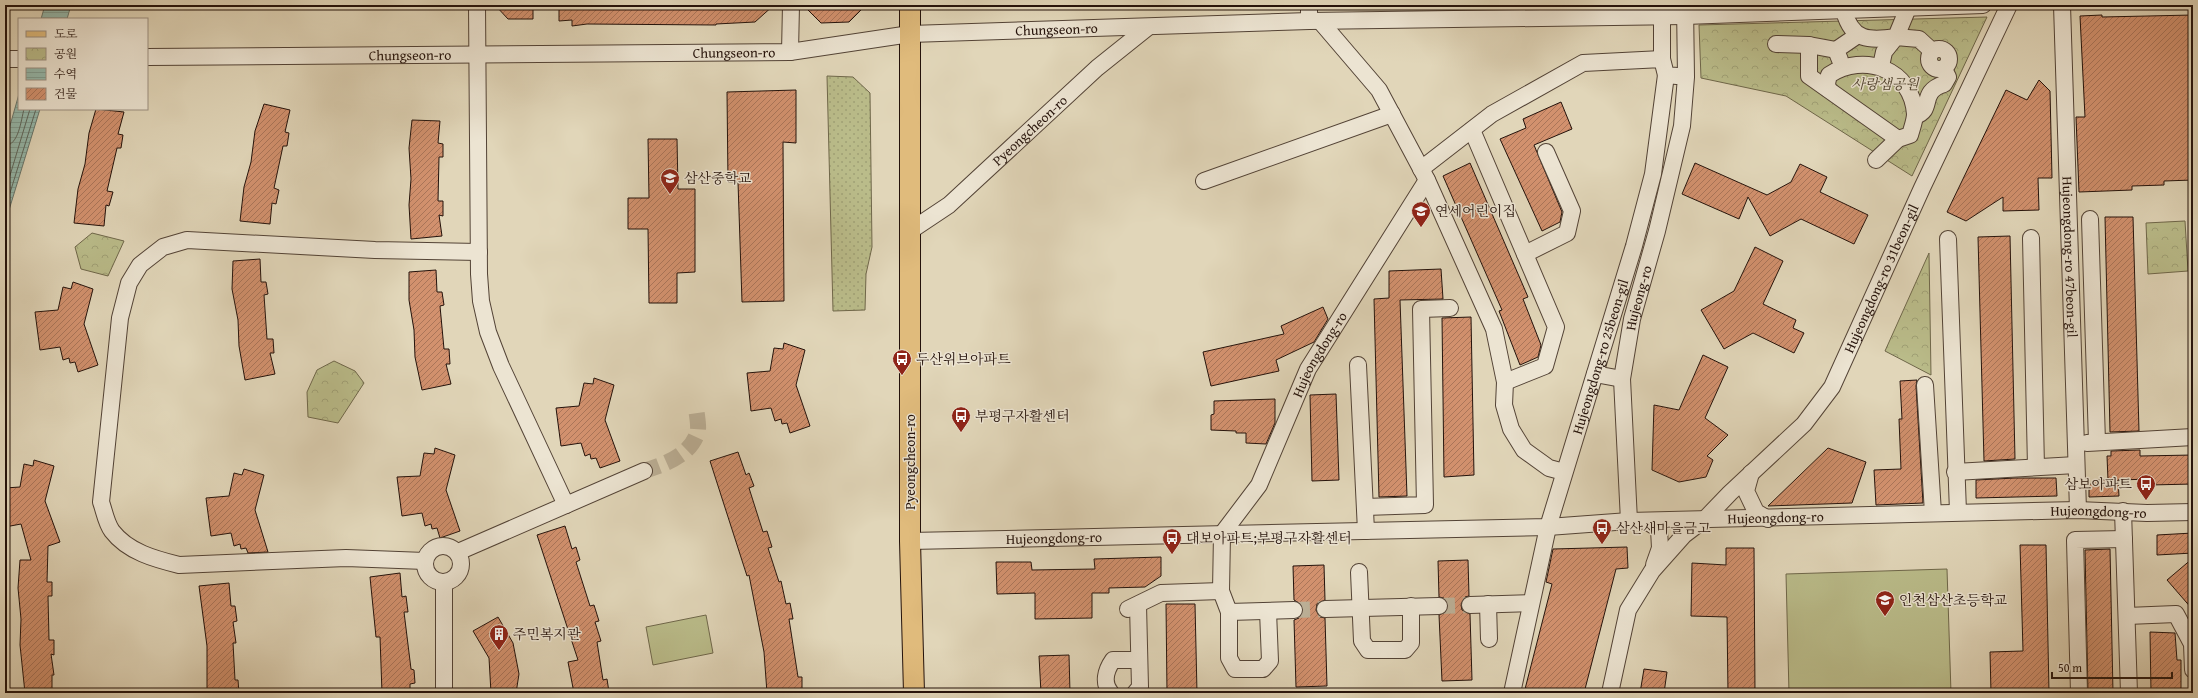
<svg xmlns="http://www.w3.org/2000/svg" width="2198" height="698" font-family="'Gentium Book Plus','Noto Serif KR',serif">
	<defs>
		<pattern id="grass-dots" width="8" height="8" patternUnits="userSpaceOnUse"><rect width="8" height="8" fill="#babc8a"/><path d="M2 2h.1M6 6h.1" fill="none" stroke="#a0a176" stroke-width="1.8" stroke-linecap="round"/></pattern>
		<pattern id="park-crowns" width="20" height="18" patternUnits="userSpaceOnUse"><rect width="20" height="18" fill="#babc8a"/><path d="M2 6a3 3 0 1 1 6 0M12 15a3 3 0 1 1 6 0" fill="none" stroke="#a0a176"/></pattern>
		<pattern id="water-rules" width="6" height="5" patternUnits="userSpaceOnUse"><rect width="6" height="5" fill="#95b9ac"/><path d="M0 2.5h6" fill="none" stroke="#809e93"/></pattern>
		<pattern id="building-hatch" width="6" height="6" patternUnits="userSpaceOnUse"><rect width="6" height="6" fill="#d2916e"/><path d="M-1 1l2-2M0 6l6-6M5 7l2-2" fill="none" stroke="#aa7559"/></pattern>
	</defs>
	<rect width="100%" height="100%" fill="#e1d6b9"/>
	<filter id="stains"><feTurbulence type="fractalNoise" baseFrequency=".005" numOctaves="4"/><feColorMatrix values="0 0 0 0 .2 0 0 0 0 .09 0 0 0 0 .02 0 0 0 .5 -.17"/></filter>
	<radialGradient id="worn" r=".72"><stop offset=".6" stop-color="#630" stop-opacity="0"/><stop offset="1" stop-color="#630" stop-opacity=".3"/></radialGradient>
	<!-- grass -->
	<path fill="url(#grass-dots)" stroke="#6f674a" d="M827 76 853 77 870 93 872 247 866 274 865 310 833 311Z"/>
	<!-- park -->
	<path fill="url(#park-crowns)" stroke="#6f674a" d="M1987 17 1912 176 1786 96 1701 78 1699 25Z
		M2185 221 2188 271 2148 274 2146 223Z
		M92 233 124 241 108 276 81 269 75 247Z
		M1929 253 1931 375 1885 351Z
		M334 361 355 371 364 383 338 423 308 417 307 392 317 370Z
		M5 655 8 693H5Z"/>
	<!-- pitch -->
	<path fill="#babc8a" stroke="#6f674a" d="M1947 569 1951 693H1789L1786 574Z
		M706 615 713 653 653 665 646 627Z"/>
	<!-- water -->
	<path fill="url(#water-rules)" stroke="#68766c" d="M45 5H71L67 19H41Z
		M19 94V109H40L5 223V143Z"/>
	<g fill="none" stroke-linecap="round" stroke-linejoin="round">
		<!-- shore -->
		<path stroke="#5c665c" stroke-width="1" d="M5 146C19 145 21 120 24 109
			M5 192 30 109
			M5 209 36 109"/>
	</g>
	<!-- building -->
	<path fill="url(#building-hatch)" stroke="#24120b" d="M495 5H533V19H508Z
		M559 5H774L755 22 716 24V25L587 24 572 26V20L559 21Z
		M803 5H866L849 22 821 23Z
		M2102 15V17L2193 15V180L2164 181V185L2132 186V190L2079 192 2076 117H2085L2080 16Z
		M2039 80 2050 91 2052 178H2038L2039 210 2003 211V197L1966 221 1947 212 2006 90 2027 100Z
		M796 90V143L783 142 784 301 742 302 738 182H728L727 92Z
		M1561 102 1572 129 1534 145 1562 212 1560 222 1542 231 1500 139 1526 128 1523 119Z
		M264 104 290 110 285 132 289 133 287 146H283L274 188 279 190 276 204 272 203 270 224 240 221 244 187 251 162 255 131Z
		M96 109 124 112 118 134 123 135 121 148H117L107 191 113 192 109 206 106 205 104 226 74 223 78 189 85 164 89 133Z
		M412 120 440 121 438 143 443 144V157H439L438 201H443V216L439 215 442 236 411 239 409 205 411 179 409 148Z
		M648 139H677L678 189H695V272L677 273V303H649L648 229H628V198H649Z
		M1470 163 1528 297 1523 299 1541 345 1538 357 1520 365 1499 311 1502 310 1443 176Z
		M1695 163 1767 195 1791 182 1800 164 1827 177 1820 192 1868 215 1854 244 1801 219 1770 236 1748 197 1739 219 1682 194Z
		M2105 217H2133L2139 431 2110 432Z
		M2010 236 2015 459 1984 461 1978 237Z
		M1755 247 1783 261 1763 304 1796 320 1793 328 1804 333 1794 353 1753 333 1724 349 1701 310 1734 291Z
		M260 259 261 282H266L268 294 264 295 267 339H273L274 353H270L275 374 245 380 239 346 238 320 232 289 233 261Z
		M1441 269 1443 299 1400 300 1407 496 1379 497 1374 299 1389 298V271Z
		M436 270 437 292H442L444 305 440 306 444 349H449L450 364H446L451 384 422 390 415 357 414 330 409 300V272Z
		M73 282 93 289 84 324 98 365 78 372 75 362 70 363 69 358 63 360 60 347 40 350 35 312 58 310 63 287 71 289Z
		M1323 307 1328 319 1314 342 1276 360 1279 371 1211 386 1203 352 1284 334 1281 326Z
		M1471 317 1474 475 1444 477 1442 318Z
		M784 343 805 350 796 385 810 426 790 433 787 423 782 424 781 419 775 421 771 408 751 411 747 373 770 371 774 348 783 349Z
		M1703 355 1728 367 1705 418 1728 435 1707 456 1713 460 1706 477 1679 482 1652 470 1654 405 1679 410Z
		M594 378 614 385 605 420 620 461 600 468 596 458 591 459 590 454 585 456 581 443 561 446 556 408 579 406 584 383 593 384Z
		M1917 380 1916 386 1923 503 1876 505 1874 470 1901 469 1899 419H1902L1900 381Z
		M1336 394 1339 480 1312 481 1310 395Z
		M1275 399V423L1266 444 1246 443V433H1236V431L1211 430V415L1214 414V401Z
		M435 448 455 455 446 490 460 531 440 538 437 528 432 529 431 524 425 526 422 513 402 516 397 477 420 476 424 453 434 454Z
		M1828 448 1866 462 1852 503 1768 506Z
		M2140 450V456L2193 455V484L2150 485V479L2118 480 2119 496 2089 497V485L2098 480H2108L2107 456H2111V451Z
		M738 452 746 475 749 473 754 486 749 488 763 532 767 531 772 547 768 548 779 582 781 581 786 604 790 603 793 619H789L798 677H802V689L798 690V693H767L764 652 749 575 747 576 710 461Z
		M34 460 54 466 45 501 60 542 48 546 47 582H52V596H48L49 640H54V655L51 654 54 675H52V693H25L20 645 21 619 18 588 20 560H31L21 524 5 527V488L20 487 24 464 33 466Z
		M244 469 264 475 255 510 268 552 248 553 246 548 241 549 240 544 234 546 231 533 211 536 206 498 229 496 234 473 242 475Z
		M2015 478H2056L2057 496 1976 498V480Z
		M565 526 572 549 576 547 580 560 576 562 590 606 594 605 599 621 595 622 601 641 597 642 603 680 607 679 609 692 574 693 568 662 578 660 537 535Z
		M2193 533V553L2157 555V535Z
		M2020 545H2046L2049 693H1991L1990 652 2023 651Z
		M1627 547 1628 568 1616 569 1584 693H1524L1552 584 1546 582 1553 549Z
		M1726 548H1754L1755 693H1728L1727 617 1691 616 1692 563 1726 565Z
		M2110 549 2113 693H2088L2085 550Z
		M1161 557V576L1145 587 1109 588V593H1092V618L1035 619V593L997 594 996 562H1031L1032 570 1095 569 1094 559Z
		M2193 558V610L2167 580Z
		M1468 560 1469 596 1465 597 1461 605 1462 610 1470 614 1472 680 1442 681 1439 615 1447 611 1448 605 1444 598 1439 597 1438 561Z
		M1324 565 1325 600 1317 604 1316 610 1320 617 1325 618 1327 686 1296 687 1294 620 1299 618 1303 610 1302 605 1294 600 1293 566Z
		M400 573 402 597 406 596 408 612H404L411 669 414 670 415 683 410 684V693H382L380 637H376L370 577Z
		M229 583 231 606H235L237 621 233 622 236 643H233L235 680H238L239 693H207V646L199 586Z
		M1166 604H1195L1197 693H1167Z
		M498 617 513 643 519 674 516 693H491L489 658 473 631Z
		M2150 632 2175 633 2177 660H2181V693H2151Z
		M1069 655 1070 693H1041L1039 656Z
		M1644 669 1667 672 1664 693H1640Z"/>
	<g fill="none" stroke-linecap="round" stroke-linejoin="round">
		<!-- minor-tunnel -->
		<path stroke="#bbaf96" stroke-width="16" stroke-dasharray="16 8" stroke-linecap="butt" d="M644 471C665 464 689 456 697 434 700 427 696 413 696 406
			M1439 606 1470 605
			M1294 610 1325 609"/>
		<defs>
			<g id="minor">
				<path d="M477 5 479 274 481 301 488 332 501 366 566 505"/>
				<path d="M1309 5V21"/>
				<path id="s1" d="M2062 5 2078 510"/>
				<path d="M1844 11C1852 41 1869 41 1896 37L1908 8"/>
				<path d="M1662 16V59"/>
				<path d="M1320 21 1379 90 1427 180 1494 329 1505 382 1504 405 1511 429 1524 450 1549 468 1564 472"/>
				<path d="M1776 44 1809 45 1836 50"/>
				<path d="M1809 45V76L1898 139"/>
				<circle cx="1939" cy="59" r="10"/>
				<path d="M790 52 791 5"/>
				<path id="s2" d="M147 57 790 52 910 34 1309 21 1685 16 1983 5"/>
				<path d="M5 59H19"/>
				<path d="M1840 60 1836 50 1858 35"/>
				<path d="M1881 66 1884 52 1896 37 1919 39 1932 51"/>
				<path d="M1828 89 1827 83 1829 75C1864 52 1912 69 1915 114 1915 120 1912 128 1910 135L1898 139 1876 160"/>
				<path d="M1915 116C1935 110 1918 92 1944 84L1948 77 1944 69"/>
				<path d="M1472 130 1556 327 1545 366 1505 382"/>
				<path d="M1421 169 1492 114 1583 63 1662 59 1666 75 1677 76"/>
				<path d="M1204 181 1392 114"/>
				<path d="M2090 219 2097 442"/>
				<path id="s3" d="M910 231 949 205 1097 68 1147 28"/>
				<path d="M2031 238 2036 467"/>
				<path d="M1948 239 1958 512"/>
				<path d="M1525 254 1567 233 1572 211 1546 152"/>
				<path d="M1358 365 1366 531"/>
				<path d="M1595 374 1622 379"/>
				<path d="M1925 385 1933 513"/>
				<path d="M2087 443 2193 437"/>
				<path d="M1955 472 2076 465"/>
				<path d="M1751 473 1746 491 1756 512 1768 519"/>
				<path d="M1365 507 1425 505 1421 309 1450 308"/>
				<path d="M2123 511 2129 693"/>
				<path id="s4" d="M1629 521 1622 379 1632 319 1657 231 1682 126 1686 77 1685 5"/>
				<path d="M1646 521 1659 529 1660 548 1654 565"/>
				<path id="s5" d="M910 541 1548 527 1629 521 2078 510 2147 513 2193 512"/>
				<circle cx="443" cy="564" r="18"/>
				<path d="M458 552 644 471"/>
				<path d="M425 561 346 558 179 565C155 559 128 552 112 531 106 523 104 510 101 502L120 318 129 283 140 265 163 247 187 240 375 250 479 252"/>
				<path d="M1359 572 1362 641 1368 650H1405L1411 643V606"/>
				<path d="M444 582V693"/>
				<path d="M1488 604 1489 639"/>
				<path d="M1470 605 1531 603"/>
				<path d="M1128 609 1161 593 1221 591"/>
				<path d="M1325 609 1439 606"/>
				<path id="s6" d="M1294 610 1229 612 1221 591 1222 534 1259 485 1308 369 1427 180"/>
				<path d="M1229 612V658L1235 669H1263L1270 661 1268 611"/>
				<path d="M2127 616 2176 614 2192 644 2193 670"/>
				<path d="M1111 693C1102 683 1106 670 1113 660H1139"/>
				<path d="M1135 693 1140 687 1138 605"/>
				<path id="s7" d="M1512 693 1548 527 1634 246 1653 174 1666 75"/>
				<path id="s8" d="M1610 693 1628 610 1652 571 1684 535 1705 519 1730 493 1804 424 1832 387 1922 188 2009 5"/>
				<path d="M2079 693 2075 540 2124 539"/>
			</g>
			<path id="major" d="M910 5V541L914 693"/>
		</defs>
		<!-- minor casing -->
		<use href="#minor" stroke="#534336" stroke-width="18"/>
		<!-- major casing -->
		<use href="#major" stroke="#24120b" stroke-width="22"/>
		<!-- minor -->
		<use href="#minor" stroke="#ece4d2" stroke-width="16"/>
		<!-- major -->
		<use href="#major" stroke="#e0bb7c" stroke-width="20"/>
	</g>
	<!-- icons -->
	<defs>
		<symbol id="school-pin" viewBox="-11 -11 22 30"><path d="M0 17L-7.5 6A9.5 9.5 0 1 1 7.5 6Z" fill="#8f2418" stroke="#ece4d2"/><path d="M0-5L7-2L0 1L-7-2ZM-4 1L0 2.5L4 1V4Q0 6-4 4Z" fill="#fff"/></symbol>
		<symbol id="bus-pin" viewBox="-11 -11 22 30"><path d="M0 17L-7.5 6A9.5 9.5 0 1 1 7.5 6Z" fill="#8f2418" stroke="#ece4d2"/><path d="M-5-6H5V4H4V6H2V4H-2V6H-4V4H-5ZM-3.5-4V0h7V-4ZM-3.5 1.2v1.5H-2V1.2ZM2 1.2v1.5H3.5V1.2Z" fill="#fff"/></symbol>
		<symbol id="building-pin" viewBox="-11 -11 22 30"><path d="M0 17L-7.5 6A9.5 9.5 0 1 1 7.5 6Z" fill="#8f2418" stroke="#ece4d2"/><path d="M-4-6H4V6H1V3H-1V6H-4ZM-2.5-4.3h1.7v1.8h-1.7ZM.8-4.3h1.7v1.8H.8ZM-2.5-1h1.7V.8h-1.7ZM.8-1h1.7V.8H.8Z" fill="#fff"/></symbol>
	</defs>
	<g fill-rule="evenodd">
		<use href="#school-pin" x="659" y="167" width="22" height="30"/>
		<use href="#school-pin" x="1410" y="200" width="22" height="30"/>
		<use href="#bus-pin" x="891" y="348" width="22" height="30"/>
		<use href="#bus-pin" x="950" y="405" width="22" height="30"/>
		<use href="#bus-pin" x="2135" y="473" width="22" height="30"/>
		<use href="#bus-pin" x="1591" y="517" width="22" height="30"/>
		<use href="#bus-pin" x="1161" y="527" width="22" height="30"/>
		<use href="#school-pin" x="1874" y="589" width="22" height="30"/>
		<use href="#building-pin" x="488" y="623" width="22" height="30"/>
	</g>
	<g text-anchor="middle" stroke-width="3" stroke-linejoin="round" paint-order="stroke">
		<!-- street labels -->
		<g font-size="14" fill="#24120b" stroke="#ece4d2">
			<text dy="5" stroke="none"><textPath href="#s2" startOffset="911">Chungseon-ro</textPath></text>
			<text dy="5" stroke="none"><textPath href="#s2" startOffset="587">Chungseon-ro</textPath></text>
			<text dy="5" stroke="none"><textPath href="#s2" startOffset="263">Chungseon-ro</textPath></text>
			<text dy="5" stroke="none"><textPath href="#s3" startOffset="157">Pyeongcheon-ro</textPath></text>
			<text dy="5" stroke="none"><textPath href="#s1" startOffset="252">Hujeongdong-ro 47beon-gil</textPath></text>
			<text dy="5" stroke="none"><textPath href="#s8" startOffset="508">Hujeongdong-ro 31beon-gil</textPath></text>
			<text dy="5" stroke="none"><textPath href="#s4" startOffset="225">Hujeong-ro</textPath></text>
			<text dy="5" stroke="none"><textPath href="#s6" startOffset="350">Hujeongdong-ro</textPath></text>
			<text dy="5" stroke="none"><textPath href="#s7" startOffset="348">Hujeongdong-ro 25beon-gil</textPath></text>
			<text transform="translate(910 462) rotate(-90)" y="5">Pyeongcheon-ro</text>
			<text dy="5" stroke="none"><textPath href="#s5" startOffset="1189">Hujeongdong-ro</textPath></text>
			<text dy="5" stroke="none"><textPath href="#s5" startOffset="866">Hujeongdong-ro</textPath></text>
			<text dy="5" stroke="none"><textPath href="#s5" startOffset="144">Hujeongdong-ro</textPath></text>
		</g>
		<!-- park labels -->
		<g font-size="14" font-style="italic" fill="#514531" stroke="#ece4d2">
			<text x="1885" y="89">사랑샘공원</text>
		</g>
		<!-- poi labels -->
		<g font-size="14" fill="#24120b" stroke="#ece4d2" text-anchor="start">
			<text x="684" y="183">삼산중학교</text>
			<text x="1435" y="216">연세어린이집</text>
			<text x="916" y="364">두산위브아파트</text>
			<text x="975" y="421">부평구자활센터</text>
			<text x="2132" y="489" text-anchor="end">삼보아파트</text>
			<text x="1616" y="533">삼산새마을금고</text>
			<text x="1186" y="543">대보아파트;부평구자활센터</text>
			<text x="1899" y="605">인천삼산초등학교</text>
			<text x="513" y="639">주민복지관</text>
		</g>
	</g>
	<!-- margin -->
	<rect width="2198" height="698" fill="none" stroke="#e1d6b9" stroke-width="20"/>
	<rect x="6" y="6" width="2186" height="686" fill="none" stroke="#24120b" stroke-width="2"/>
	<rect x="10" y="10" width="2178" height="678" fill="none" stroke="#24120b"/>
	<!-- legend -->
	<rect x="18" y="18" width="130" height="92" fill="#ece4d2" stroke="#9c9082"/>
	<rect x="26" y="31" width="20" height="6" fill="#e0bb7c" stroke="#9c9082"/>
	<text x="54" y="38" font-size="12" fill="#24120b">도로</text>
	<rect x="26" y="48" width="20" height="12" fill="url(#park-crowns)" stroke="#9c9082"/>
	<text x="54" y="58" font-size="12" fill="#24120b">공원</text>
	<rect x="26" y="68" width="20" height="12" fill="url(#water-rules)" stroke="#9c9082"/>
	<text x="54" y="78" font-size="12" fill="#24120b">수역</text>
	<rect x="26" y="88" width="20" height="12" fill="url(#building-hatch)" stroke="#9c9082"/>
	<text x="54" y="98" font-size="12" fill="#24120b">건물</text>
	<!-- scale -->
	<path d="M2052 672v6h120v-6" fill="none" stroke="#24120b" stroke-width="2"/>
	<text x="2058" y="672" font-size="12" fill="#24120b" stroke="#ece4d2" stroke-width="3" paint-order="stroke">50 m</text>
	<rect width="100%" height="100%" filter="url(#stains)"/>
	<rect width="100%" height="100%" fill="url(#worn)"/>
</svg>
